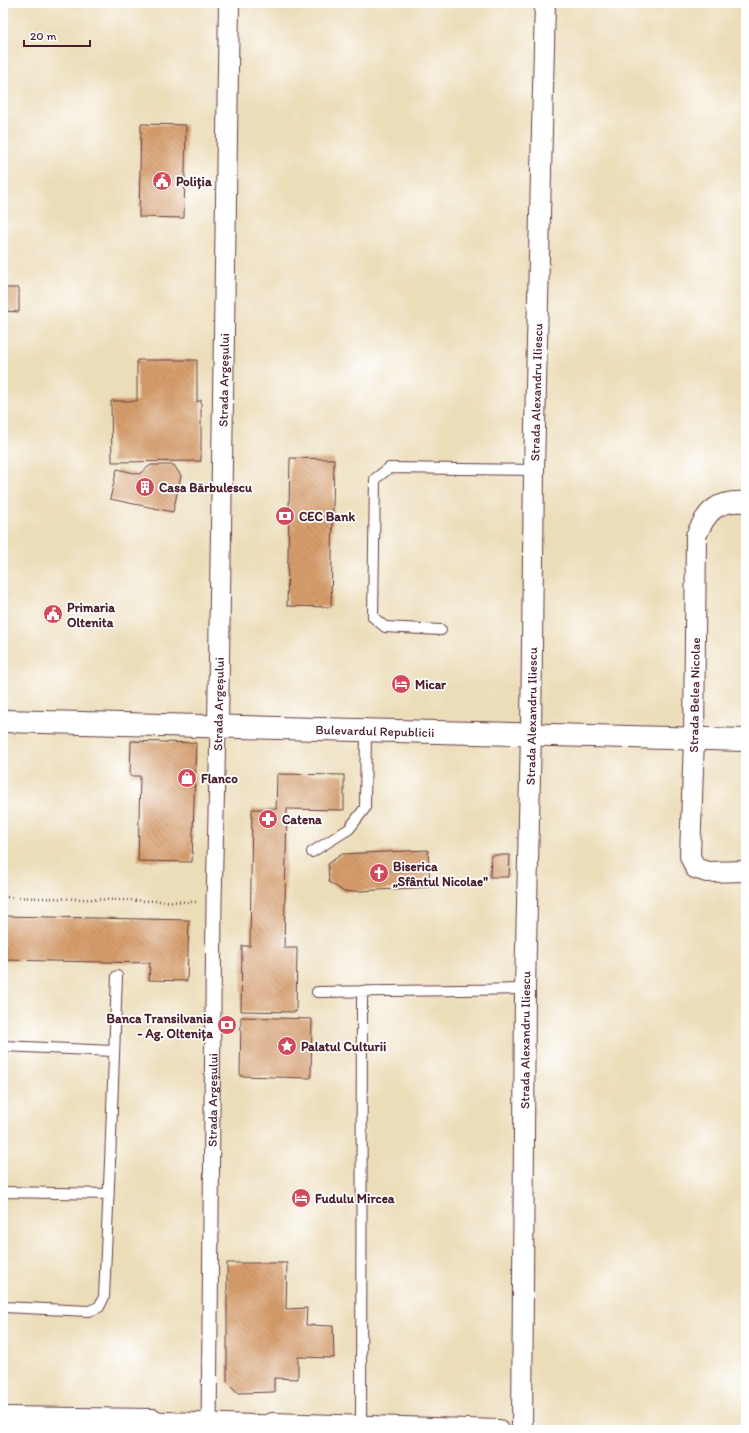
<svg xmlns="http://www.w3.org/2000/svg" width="749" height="1433" font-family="Itim,sans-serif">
	<defs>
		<pattern id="building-back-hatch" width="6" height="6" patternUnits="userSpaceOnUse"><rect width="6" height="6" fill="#d79e6c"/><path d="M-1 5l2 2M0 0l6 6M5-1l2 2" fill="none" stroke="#b08059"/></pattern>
	</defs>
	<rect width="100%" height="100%" fill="#fff"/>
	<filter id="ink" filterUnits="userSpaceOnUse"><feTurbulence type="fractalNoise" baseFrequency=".025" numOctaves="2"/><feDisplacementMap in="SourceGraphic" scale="8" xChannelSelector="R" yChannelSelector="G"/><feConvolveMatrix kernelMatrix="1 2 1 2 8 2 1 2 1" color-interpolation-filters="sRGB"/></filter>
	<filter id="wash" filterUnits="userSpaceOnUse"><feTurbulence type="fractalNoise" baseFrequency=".012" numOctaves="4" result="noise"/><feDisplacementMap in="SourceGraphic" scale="16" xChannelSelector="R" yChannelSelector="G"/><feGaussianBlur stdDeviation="0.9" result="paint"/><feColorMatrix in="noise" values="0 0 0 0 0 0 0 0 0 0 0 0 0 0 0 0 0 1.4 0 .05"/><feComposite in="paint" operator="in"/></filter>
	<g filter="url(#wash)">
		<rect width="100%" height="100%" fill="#ecddb9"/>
		<g id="blocks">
			<!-- building -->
			<path fill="url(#building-back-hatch)" d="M141 124 186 125 184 218 139 217Z
				M3 288H19V312L3 311Z
				M137 360H197V402L201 400V461L112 462 111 401H137Z
				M290 458 334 459 331 607 287 606Z
				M151 465H174L181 476 173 512 110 499 117 469 139 474Z
				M131 741 196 743 192 862 138 861 140 776H130Z
				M277 774 344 775V810L287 809 284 948H297L296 1012 241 1011 242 946H250L252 809H276Z
				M428 850 430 887 344 892 329 882 328 864 342 854Z
				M491 855H510L509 877H490Z
				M3 916 189 920 187 981 149 980 150 963 3 960Z
				M241 1017 312 1019 311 1078 240 1076Z
				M227 1263H287L286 1309 307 1308 306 1325 333 1326 334 1358 298 1357V1379L274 1378V1392L238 1393 227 1382Z"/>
		</g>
	</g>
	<g filter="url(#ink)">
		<use href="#blocks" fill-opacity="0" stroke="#623c40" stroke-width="1"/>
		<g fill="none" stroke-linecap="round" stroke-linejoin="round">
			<defs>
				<path id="service" d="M441 630 385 627 373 617 375 479 389 468 534 470
					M312 852 349 829 365 808 366 730
					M317 992 525 989
					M3 1046 113 1051
					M3 1192 109 1194
					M3 1307 89 1311 99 1307 104 1297 110 1162 117 976
					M361 1426 362 991"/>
				<g id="pedestrian">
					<path d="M153 1419 272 1423"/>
					<path id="s1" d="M209 1430 214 902 218 726"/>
				</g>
				<g id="minor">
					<path d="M746 502C718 500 707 510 696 536L694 738 690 856 695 868 707 872 746 871"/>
					<path id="s2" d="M218 726 229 3"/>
					<path d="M3 1417 153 1419"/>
					<path d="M272 1423 499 1430"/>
					<path id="s3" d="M522 1430 525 989 531 734 534 470 545 3"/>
				</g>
				<g id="tertiary">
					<path id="s4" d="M3 721 746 740"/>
				</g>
			</defs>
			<!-- service casing -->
			<use href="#service" stroke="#623c40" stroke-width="12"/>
			<!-- pedestrian casing -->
			<use href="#pedestrian" stroke="#623c40" stroke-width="17"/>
			<!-- minor casing -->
			<use href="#minor" stroke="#623c40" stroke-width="22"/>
			<!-- tertiary casing -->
			<use href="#tertiary" stroke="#623c40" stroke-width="24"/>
			<!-- path -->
			<path stroke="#623c40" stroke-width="2.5" stroke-dasharray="1 3" stroke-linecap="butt" d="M3 897 196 902"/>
			<!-- service -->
			<use href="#service" stroke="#fff" stroke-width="10"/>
			<!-- pedestrian -->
			<use href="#pedestrian" stroke="#fff" stroke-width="15"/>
			<!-- minor -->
			<use href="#minor" stroke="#fff" stroke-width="20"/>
			<!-- tertiary -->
			<use href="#tertiary" stroke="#fff" stroke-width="22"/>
		</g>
	</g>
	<!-- icons -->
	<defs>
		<symbol id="civic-disc" viewBox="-11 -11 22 22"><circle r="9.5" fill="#d1495b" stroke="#fff"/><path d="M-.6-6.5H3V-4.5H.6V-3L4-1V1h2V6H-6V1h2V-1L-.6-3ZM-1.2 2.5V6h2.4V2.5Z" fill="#fff"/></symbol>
		<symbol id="building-disc" viewBox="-11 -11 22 22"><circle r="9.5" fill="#d1495b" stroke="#fff"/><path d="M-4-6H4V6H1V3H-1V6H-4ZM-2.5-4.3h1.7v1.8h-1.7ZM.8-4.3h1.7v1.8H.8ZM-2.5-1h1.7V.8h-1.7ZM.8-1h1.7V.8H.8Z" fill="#fff"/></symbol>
		<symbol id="bank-disc" viewBox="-11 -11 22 22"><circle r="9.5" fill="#d1495b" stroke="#fff"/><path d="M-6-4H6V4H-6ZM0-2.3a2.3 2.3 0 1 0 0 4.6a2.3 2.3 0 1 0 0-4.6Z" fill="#fff"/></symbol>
		<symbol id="hotel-disc" viewBox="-11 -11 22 22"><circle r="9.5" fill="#d1495b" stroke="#fff"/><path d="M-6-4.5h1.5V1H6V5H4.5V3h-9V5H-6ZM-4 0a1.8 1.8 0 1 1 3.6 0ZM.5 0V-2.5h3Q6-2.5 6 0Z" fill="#fff"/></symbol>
		<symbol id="shop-disc" viewBox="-11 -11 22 22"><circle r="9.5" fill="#d1495b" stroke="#fff"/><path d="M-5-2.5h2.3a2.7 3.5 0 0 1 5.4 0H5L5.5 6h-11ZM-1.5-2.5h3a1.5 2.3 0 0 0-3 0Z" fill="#fff"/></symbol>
		<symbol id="pharmacy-disc" viewBox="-11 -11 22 22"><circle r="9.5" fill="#d1495b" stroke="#fff"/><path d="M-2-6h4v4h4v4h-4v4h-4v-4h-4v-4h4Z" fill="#fff"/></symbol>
		<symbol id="church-disc" viewBox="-11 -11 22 22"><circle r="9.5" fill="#d1495b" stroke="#fff"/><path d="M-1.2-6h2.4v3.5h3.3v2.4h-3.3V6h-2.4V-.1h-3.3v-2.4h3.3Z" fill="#fff"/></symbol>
		<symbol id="sight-disc" viewBox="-11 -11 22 22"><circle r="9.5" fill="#d1495b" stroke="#fff"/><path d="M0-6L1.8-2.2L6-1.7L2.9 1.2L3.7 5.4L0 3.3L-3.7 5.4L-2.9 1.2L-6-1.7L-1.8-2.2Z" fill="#fff"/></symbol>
	</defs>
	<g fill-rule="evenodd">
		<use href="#civic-disc" x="151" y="170" width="22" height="22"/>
		<use href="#building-disc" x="134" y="476" width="22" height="22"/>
		<use href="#bank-disc" x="274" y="505" width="22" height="22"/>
		<use href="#civic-disc" x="42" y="603" width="22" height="22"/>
		<use href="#hotel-disc" x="390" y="673" width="22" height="22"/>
		<use href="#shop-disc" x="176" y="767" width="22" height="22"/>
		<use href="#pharmacy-disc" x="257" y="808" width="22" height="22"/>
		<use href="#church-disc" x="368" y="862" width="22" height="22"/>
		<use href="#bank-disc" x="216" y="1014" width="22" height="22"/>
		<use href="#sight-disc" x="276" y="1035" width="22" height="22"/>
		<use href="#hotel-disc" x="290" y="1187" width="22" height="22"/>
	</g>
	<g text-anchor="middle" stroke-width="3.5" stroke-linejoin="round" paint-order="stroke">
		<!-- poi labels -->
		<g font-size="13" font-weight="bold" fill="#4a1f2b" stroke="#fff" text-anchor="start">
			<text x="176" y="186">Poliția</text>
			<text x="159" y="492">Casa Bărbulescu</text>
			<text x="299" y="521">CEC Bank</text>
			<text x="67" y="612">Primaria<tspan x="67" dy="15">Oltenita</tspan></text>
			<text x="415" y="689">Micar</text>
			<text x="201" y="783">Flanco</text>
			<text x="282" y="824">Catena</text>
			<text x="393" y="871">Biserica<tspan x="393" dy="15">„Sfântul Nicolae"</tspan></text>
			<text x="213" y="1023" text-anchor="end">Banca Transilvania<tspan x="213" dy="15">- Ag. Oltenița</tspan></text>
			<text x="301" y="1051">Palatul Culturii</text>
			<text x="315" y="1203">Fudulu Mircea</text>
		</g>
		<!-- street labels -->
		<g font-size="13" fill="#4a1f2b" stroke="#fff">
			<text dy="5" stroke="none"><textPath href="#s2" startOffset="346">Strada Argeșului</textPath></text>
			<text dy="5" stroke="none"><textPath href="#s3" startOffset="1038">Strada Alexandru Iliescu</textPath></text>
			<text transform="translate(694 695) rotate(-89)" y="5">Strada Belea Nicolae</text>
			<text transform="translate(218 704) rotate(-89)" y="5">Strada Argeșului</text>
			<text dy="5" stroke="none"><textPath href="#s3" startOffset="714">Strada Alexandru Iliescu</textPath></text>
			<text dy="5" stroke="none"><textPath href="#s4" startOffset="372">Bulevardul Republicii</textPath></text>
			<text dy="5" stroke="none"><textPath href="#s3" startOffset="390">Strada Alexandru Iliescu</textPath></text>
			<text dy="5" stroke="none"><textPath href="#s1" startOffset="330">Strada Argeșului</textPath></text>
		</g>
	</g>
	<!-- margin -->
	<rect width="749" height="1433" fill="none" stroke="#fff" stroke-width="16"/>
	<!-- scale -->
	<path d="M24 40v6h66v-6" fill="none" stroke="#4a1f2b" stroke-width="2"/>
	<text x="30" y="40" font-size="12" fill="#4a1f2b" stroke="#ffffff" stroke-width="3" paint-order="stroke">20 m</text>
</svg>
